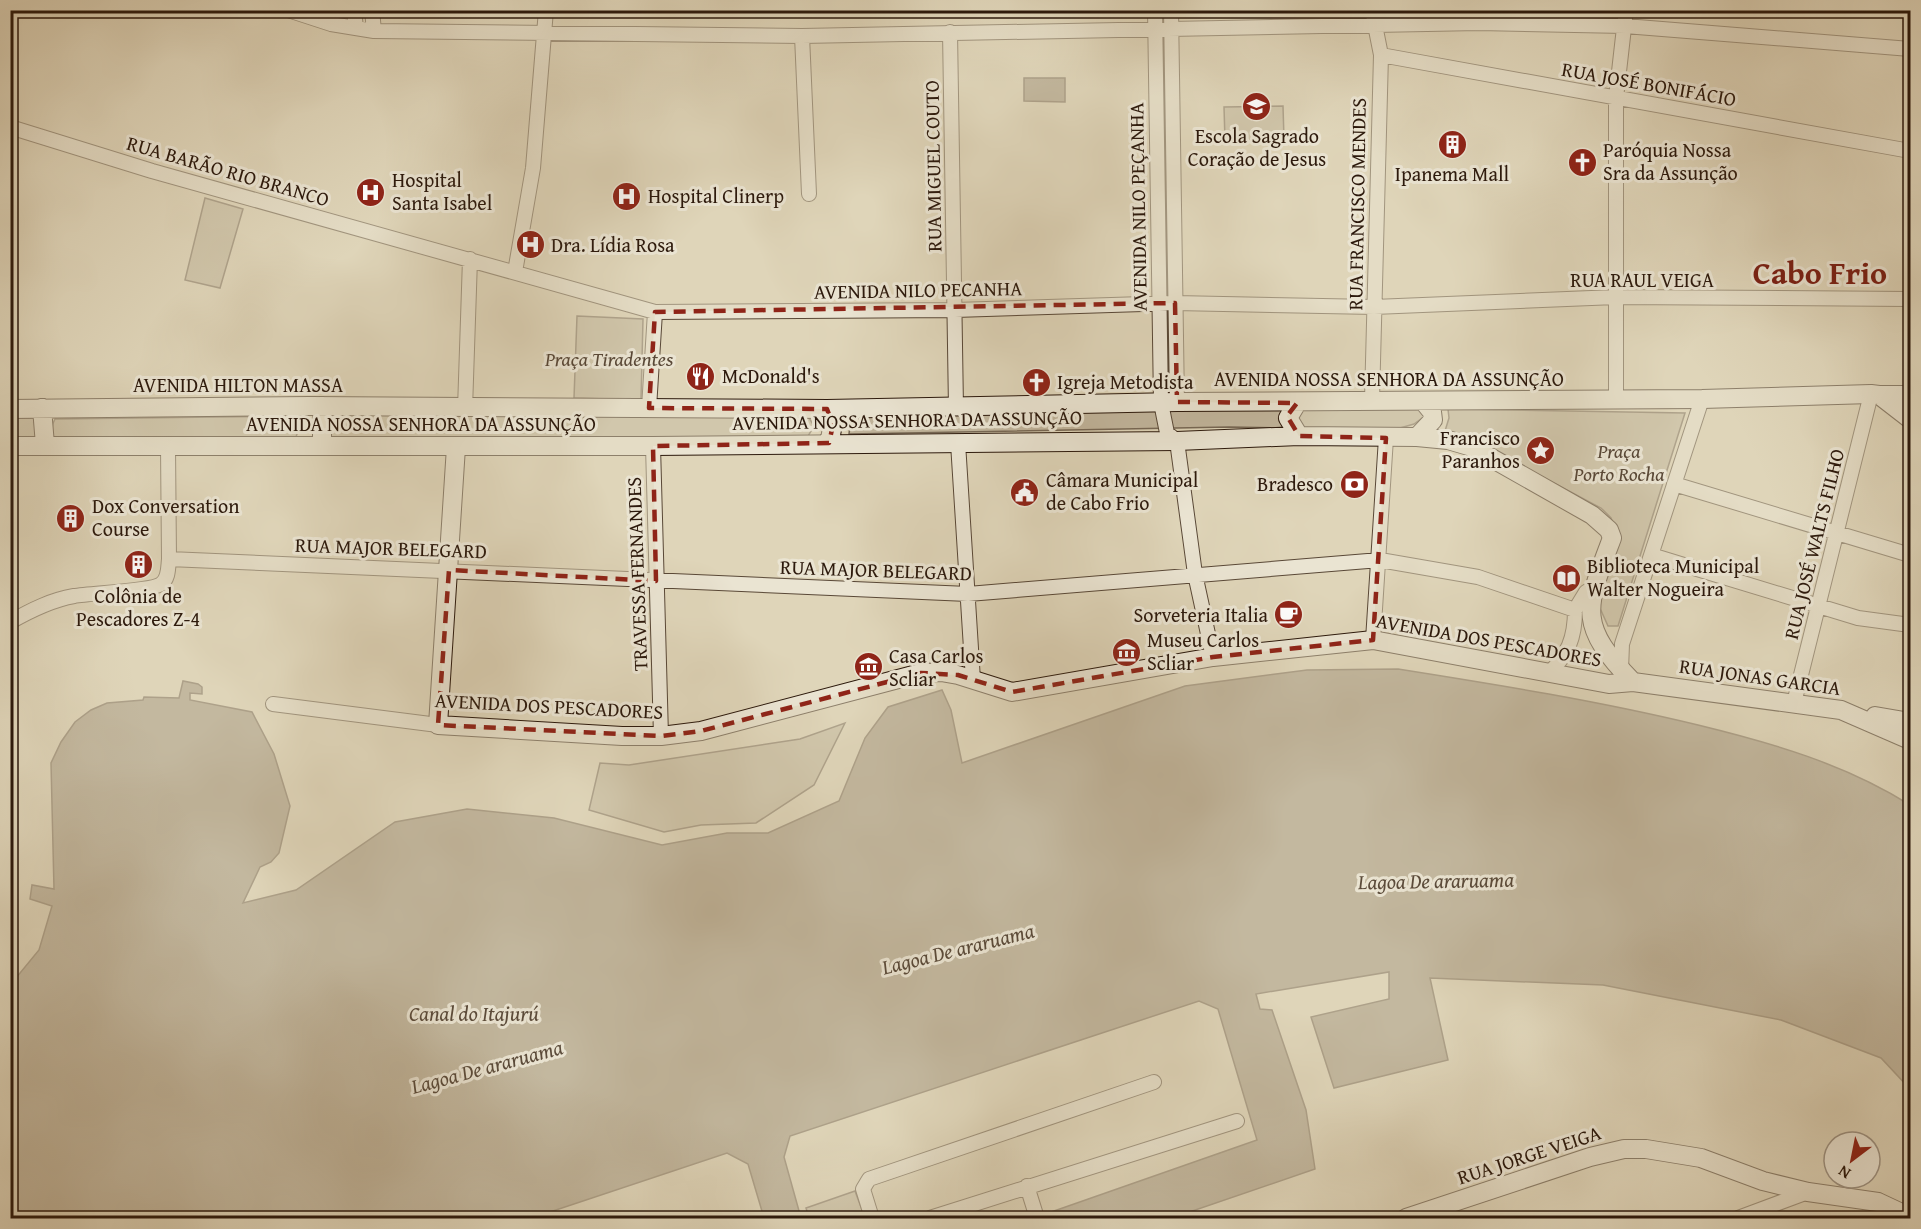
<svg xmlns="http://www.w3.org/2000/svg" width="1921" height="1229" font-family="'Gentium Book Plus',serif">
	<rect width="100%" height="100%" fill="#dfd5b9"/>
	<filter id="stains"><feTurbulence type="fractalNoise" baseFrequency=".00333" numOctaves="4"/><feColorMatrix values="0 0 0 0 .2 0 0 0 0 .09 0 0 0 0 .02 0 0 0 .5 -.17"/></filter>
	<radialGradient id="worn" r=".72"><stop offset=".6" stop-color="#630" stop-opacity="0"/><stop offset="1" stop-color="#630" stop-opacity=".3"/></radialGradient>
	<!-- green -->
	<path fill="#c1b59c" stroke="#766754" stroke-width="1.5" d="M1283 106 1284 139 1225 140 1224 107Z
		M205 198 243 209 220 288 185 280Z
		M577 316 643 319 641 400 574 398Z
		M1421 405 1425 416 1414 424 1393 430 1229 427 849 434 851 417Z
		M1448 409 1685 413 1618 626H1608L1599 606 1616 531 1611 518 1601 508 1467 437 1445 431 1449 418Z
		M326 415 808 416 814 426 807 438 327 437Z
		M291 416C297 423 300 428 296 437L56 440C51 434 51 426 55 419Z
		M10 418H34L36 440 11 441Z
		M845 723 814 785 756 823 701 825 664 832 589 810 600 763 629 765 800 739Z
		M855 1191 865 1218H809L806 1208Z"/>
	<!-- water -->
	<path fill="#a2957e" stroke="#736350" stroke-width="1.5" d="M1024 78H1065V102L1024 101Z
		M1398 669C1499 685 1599 701 1698 725 1772 743 1845 764 1910 805V1089L1881 1058 1781 1020 1603 985 1430 978 1448 1060 1334 1088 1311 1017 1389 999V972L1256 994 1260 1009 1272 1010 1306 1110 1315 1169 1172 1218H1034L1257 1140 1218 1009 1199 1001 790 1136 784 1157 801 1218H764L748 1164 727 1153 532 1218H11V984L39 950 52 906 30 899 32 885 54 889 51 763 61 742 75 722 91 710 107 703 143 700 144 697 179 698 183 681 198 684 202 687V694L190 693V700L252 712 274 754 290 806 279 853 271 862 260 867 243 903 296 890 395 822 467 809 554 818 662 845 727 833H768L839 801 865 738 888 707 942 690 951 710 962 763 1185 686 1307 670Z"/>
	<g fill="none" stroke-linecap="round" stroke-linejoin="round">
		<defs>
			<path id="street" d="M288 10 331 24 374 31 802 36 1479 23 1625 26 1910 49
				M354 10 356 28
				M372 10 374 31
				M1155 10 1161 403 1167 433 1177 441 1195 574 1213 657
				M1171 10 1177 402
				M950 32 956 408
				M802 36 809 194
				M1381 55 1910 151
				M10 127 152 171 655 312 955 310 1175 303 1374 307 1616 297 1910 299
				M515 272 533 168 546 10
				M1372 400 1381 55 1372 10
				M1616 400V98L1626 10
				M649 408 655 312
				M465 409 470 259
				M958 443 973 680
				M653 446 661 736
				M1674 484 1910 555
				M1651 555 1858 618 1910 625
				M169 559 968 594 1380 560 1478 577 1575 610C1575 638 1568 655 1548 674
				M1575 610 1586 592 1594 587
				M10 622C31 610 51 600 74 596 91 593 152 591 161 584 169 579 168 567 169 559L168 447
				M1373 640 1386 438
				M1621 670 1622 644 1702 399
				M1794 703 1871 394
				M273 704 438 725
				M1027 1186 1037 1218
				M872 1218 863 1189 869 1179 1154 1082
				M930 1218 1237 1121
				M1738 1218 1808 1192"/>
			<path id="secondary" d="M1879 395H1910
				M1297 403 1288 418 1299 436
				M42 408 45 445
				M10 409 310 406 827 409 1177 402 1702 399 1871 394 1879 395 1910 419
				M827 409 833 425 829 443
				M1417 437 1433 420 1432 412 1423 401
				M322 445V406
				M10 446H653L1177 441 1299 436 1417 437 1448 440 1472 447 1592 515 1609 530 1612 538C1586 607 1576 624 1633 682
				M456 447 438 725 622 736H661L701 731 921 673 941 672 958 675 1012 692 1213 657 1373 640 1609 684 1633 682 1841 710 1910 740
				M1875 716 1910 722
				M1406 1218 1590 1157 1624 1149H1646L1701 1158 1763 1181 1808 1192 1878 1202 1910 1217"/>
		</defs>
		<!-- street casing -->
		<use href="#street" stroke="#594837" stroke-width="16"/>
		<!-- secondary casing -->
		<use href="#secondary" stroke="#2c190c" stroke-width="20"/>
		<!-- street -->
		<use href="#street" stroke="#eae4d2" stroke-width="14"/>
		<!-- secondary -->
		<use href="#secondary" stroke="#eae4d2" stroke-width="18"/>
	</g>
	<!-- marked area -->
	<path d="M0 0H1921V1229H0ZM1175 303 1177 402 1297 403 1287 416 1299 436 1386 438 1373 640 1213 657 1012 692 958 675 921 673 701 731 661 736 438 725 449 570 656 581 653 446 829 443 833 425 827 409 649 408 655 312Z" fill="#dfd5b9" fill-opacity=".55" fill-rule="evenodd"/>
	<path fill="none" stroke="#8f2418" stroke-width="4.5" stroke-dasharray="12 8" stroke-linejoin="round" d="M1175 303 1177 402 1297 403 1287 416 1299 436 1386 438 1373 640 1213 657 1012 692 958 675 921 673 701 731 661 736 438 725 449 570 656 581 653 446 829 443 833 425 827 409 649 408 655 312Z"/>
	<!-- icons -->
	<defs>
		<symbol id="school-disc" viewBox="-11 -11 22 22"><circle r="9.5" fill="#8f2418" stroke="#eae4d2"/><path d="M0-5L7-2L0 1L-7-2ZM-4 1L0 2.5L4 1V4Q0 6-4 4Z" fill="#fff"/></symbol>
		<symbol id="building-disc" viewBox="-11 -11 22 22"><circle r="9.5" fill="#8f2418" stroke="#eae4d2"/><path d="M-4-6H4V6H1V3H-1V6H-4ZM-2.5-4.3h1.7v1.8h-1.7ZM.8-4.3h1.7v1.8H.8ZM-2.5-1h1.7V.8h-1.7ZM.8-1h1.7V.8H.8Z" fill="#fff"/></symbol>
		<symbol id="church-disc" viewBox="-11 -11 22 22"><circle r="9.5" fill="#8f2418" stroke="#eae4d2"/><path d="M-1.2-6h2.4v3.5h3.3v2.4h-3.3V6h-2.4V-.1h-3.3v-2.4h3.3Z" fill="#fff"/></symbol>
		<symbol id="hospital-disc" viewBox="-11 -11 22 22"><circle r="9.5" fill="#8f2418" stroke="#eae4d2"/><path d="M-5-5h3v3.5h4V-5h3V5h-3V1.5h-4V5h-3Z" fill="#fff"/></symbol>
		<symbol id="restaurant-disc" viewBox="-11 -11 22 22"><circle r="9.5" fill="#8f2418" stroke="#eae4d2"/><path d="M-5-6h1v4h1v-4h1v4h1v-4h1v5L-1.5 .5V6h-2V.5L-5-1ZM5-6V6H3V1.5H1.5Q1.5-4 5-6Z" fill="#fff"/></symbol>
		<symbol id="sight-disc" viewBox="-11 -11 22 22"><circle r="9.5" fill="#8f2418" stroke="#eae4d2"/><path d="M0-6L1.8-2.2L6-1.7L2.9 1.2L3.7 5.4L0 3.3L-3.7 5.4L-2.9 1.2L-6-1.7L-1.8-2.2Z" fill="#fff"/></symbol>
		<symbol id="bank-disc" viewBox="-11 -11 22 22"><circle r="9.5" fill="#8f2418" stroke="#eae4d2"/><path d="M-6-4H6V4H-6ZM0-2.3a2.3 2.3 0 1 0 0 4.6a2.3 2.3 0 1 0 0-4.6Z" fill="#fff"/></symbol>
		<symbol id="civic-disc" viewBox="-11 -11 22 22"><circle r="9.5" fill="#8f2418" stroke="#eae4d2"/><path d="M-.6-6.5H3V-4.5H.6V-3L4-1V1h2V6H-6V1h2V-1L-.6-3ZM-1.2 2.5V6h2.4V2.5Z" fill="#fff"/></symbol>
		<symbol id="library-disc" viewBox="-11 -11 22 22"><circle r="9.5" fill="#8f2418" stroke="#eae4d2"/><path d="M-6-4Q-3-5.5-.7-3.5V5Q-3 3-6 4ZM6-4Q3-5.5 .7-3.5V5Q3 3 6 4Z" fill="#fff"/></symbol>
		<symbol id="cafe-disc" viewBox="-11 -11 22 22"><circle r="9.5" fill="#8f2418" stroke="#eae4d2"/><path d="M-5.5-4.5H6V0H3Q3 3.5 0 3.5H-2.5Q-5.5 3.5-5.5 0ZM3-3.2v2h1.7v-2ZM-6 4.5H4V6H-6Z" fill="#fff"/></symbol>
		<symbol id="museum-disc" viewBox="-11 -11 22 22"><circle r="9.5" fill="#8f2418" stroke="#eae4d2"/><path d="M0-6L6-3V-2H-6V-3ZM-5-1h2V3h-2ZM-1-1h2V3h-2ZM3-1h2V3H3ZM-6 4H6V6H-6Z" fill="#fff"/></symbol>
	</defs>
	<g fill-rule="evenodd">
		<use href="#school-disc" x="1240" y="90" width="33" height="33"/>
		<use href="#building-disc" x="1436" y="128" width="33" height="33"/>
		<use href="#church-disc" x="1566" y="146" width="33" height="33"/>
		<use href="#hospital-disc" x="354" y="176" width="33" height="33"/>
		<use href="#hospital-disc" x="610" y="180" width="33" height="33"/>
		<use href="#hospital-disc" x="514" y="228" width="33" height="33"/>
		<use href="#restaurant-disc" x="684" y="360" width="33" height="33"/>
		<use href="#church-disc" x="1020" y="366" width="33" height="33"/>
		<use href="#sight-disc" x="1524" y="434" width="33" height="33"/>
		<use href="#bank-disc" x="1338" y="468" width="33" height="33"/>
		<use href="#civic-disc" x="1008" y="476" width="33" height="33"/>
		<use href="#building-disc" x="54" y="502" width="33" height="33"/>
		<use href="#building-disc" x="122" y="548" width="33" height="33"/>
		<use href="#library-disc" x="1550" y="562" width="33" height="33"/>
		<use href="#cafe-disc" x="1272" y="598" width="33" height="33"/>
		<use href="#museum-disc" x="1110" y="636" width="33" height="33"/>
		<use href="#museum-disc" x="852" y="650" width="33" height="33"/>
	</g>
	<g text-anchor="middle" stroke-width="6" stroke-linejoin="round" paint-order="stroke">
		<!-- street labels -->
		<g font-size="20" fill="#2c190c" stroke="#eae4d2">
			<text transform="translate(1649 84) rotate(10)" y="7">RUA JOSÉ BONIFÁCIO</text>
			<text transform="translate(933 166) rotate(-91)" y="7">RUA MIGUEL COUTO</text>
			<text transform="translate(228 171) rotate(16)" y="7">RUA BARÃO RIO BRANCO</text>
			<text transform="translate(1357 204) rotate(-89)" y="7">RUA FRANCISCO MENDES</text>
			<text transform="translate(1138 207) rotate(-91)" y="7">AVENIDA NILO PEÇANHA</text>
			<text x="1642" y="287">RUA RAUL VEIGA</text>
			<text transform="translate(918 290) rotate(-1)" y="7">AVENIDA NILO PECANHA</text>
			<text x="1389" y="386">AVENIDA NOSSA SENHORA DA ASSUNÇÃO</text>
			<text x="238" y="392">AVENIDA HILTON MASSA</text>
			<text transform="translate(907 420) rotate(-1)" y="7">AVENIDA NOSSA SENHORA DA ASSUNÇÃO</text>
			<text x="421" y="431">AVENIDA NOSSA SENHORA DA ASSUNÇÃO</text>
			<text transform="translate(1814 544) rotate(-76)" y="7">RUA JOSÉ WALTS FILHO</text>
			<text transform="translate(391 548) rotate(2)" y="7">RUA MAJOR BELEGARD</text>
			<text transform="translate(876 570) rotate(2)" y="7">RUA MAJOR BELEGARD</text>
			<text transform="translate(637 574) rotate(-92)" y="7">TRAVESSA FERNANDES</text>
			<text transform="translate(1489 640) rotate(10)" y="7">AVENIDA DOS PESCADORES</text>
			<text transform="translate(1760 677) rotate(8)" y="7">RUA JONAS GARCIA</text>
			<text transform="translate(549 706) rotate(3)" y="7">AVENIDA DOS PESCADORES</text>
			<text transform="translate(1529 1155) rotate(-18)" y="7">RUA JORGE VEIGA</text>
		</g>
		<!-- poi labels -->
		<g font-size="20" fill="#2c190c" stroke="#eae4d2" text-anchor="start">
			<text x="1257" y="143" text-anchor="middle">Escola Sagrado<tspan x="1257" dy="23">Coração de Jesus</tspan></text>
			<text x="1603" y="157">Paróquia Nossa<tspan x="1603" dy="23">Sra da Assunção</tspan></text>
			<text x="1452" y="181" text-anchor="middle">Ipanema Mall</text>
			<text x="392" y="187">Hospital<tspan x="392" dy="23">Santa Isabel</tspan></text>
			<text x="648" y="203">Hospital Clinerp</text>
			<text x="551" y="252">Dra. Lídia Rosa</text>
			<text x="722" y="383">McDonald's</text>
			<text x="1057" y="389">Igreja Metodista</text>
			<text x="1520" y="445" text-anchor="end">Francisco<tspan x="1520" dy="23">Paranhos</tspan></text>
			<text x="1046" y="487">Câmara Municipal<tspan x="1046" dy="23">de Cabo Frio</tspan></text>
			<text x="1333" y="491" text-anchor="end">Bradesco</text>
			<text x="92" y="513">Dox Conversation<tspan x="92" dy="23">Course</tspan></text>
			<text x="1587" y="573">Biblioteca Municipal<tspan x="1587" dy="23">Walter Nogueira</tspan></text>
			<text x="138" y="603" text-anchor="middle">Colônia de<tspan x="138" dy="23">Pescadores Z-4</tspan></text>
			<text x="1268" y="622" text-anchor="end">Sorveteria Italia</text>
			<text x="1147" y="647">Museu Carlos<tspan x="1147" dy="23">Scliar</tspan></text>
			<text x="889" y="663">Casa Carlos<tspan x="889" dy="23">Scliar</tspan></text>
		</g>
		<!-- park labels -->
		<g font-size="20" font-style="italic" fill="#594837" stroke="#eae4d2">
			<text x="609" y="366">Praça Tiradentes</text>
			<text x="1619" y="458">Praça<tspan x="1619" dy="23">Porto Rocha</tspan></text>
		</g>
		<!-- water labels -->
		<g font-size="21" font-style="italic" fill="#5b4b3a" stroke="#eae4d2">
			<text transform="translate(1436 881) rotate(-1)" y="7">Lagoa De araruama</text>
			<text transform="translate(958 949) rotate(-14)" y="7">Lagoa De araruama</text>
			<text x="474" y="1021">Canal do Itajurú</text>
			<text transform="translate(487 1067) rotate(-15)" y="7">Lagoa De araruama</text>
		</g>
		<!-- town labels -->
		<g font-size="32" font-weight="bold" fill="#7a1f14" stroke="#eae4d2">
			<text x="1820" y="284">Cabo Frio</text>
		</g>
	</g>
	<!-- margin -->
	<rect width="1921" height="1229" fill="none" stroke="#dfd5b9" stroke-width="36"/>
	<rect x="12" y="12" width="1897" height="1205" fill="none" stroke="#2c190c" stroke-width="3"/>
	<rect x="18" y="18" width="1885" height="1193" fill="none" stroke="#2c190c" stroke-width="1.5"/>
	<!-- north arrow -->
	<g transform="translate(1852 1160) rotate(212)"><circle r="28" fill="#eae4d2" stroke="#9e9383" stroke-width="1.5"/>
	<path d="M0-4.5L10 22L0 15L-10 22Z" fill="#8f2418"/>
	<text y="-9" font-size="16" font-weight="bold" text-anchor="middle" fill="#2c190c">N</text>
	</g>
	<rect width="100%" height="100%" filter="url(#stains)"/>
	<rect width="100%" height="100%" fill="url(#worn)"/>
</svg>
